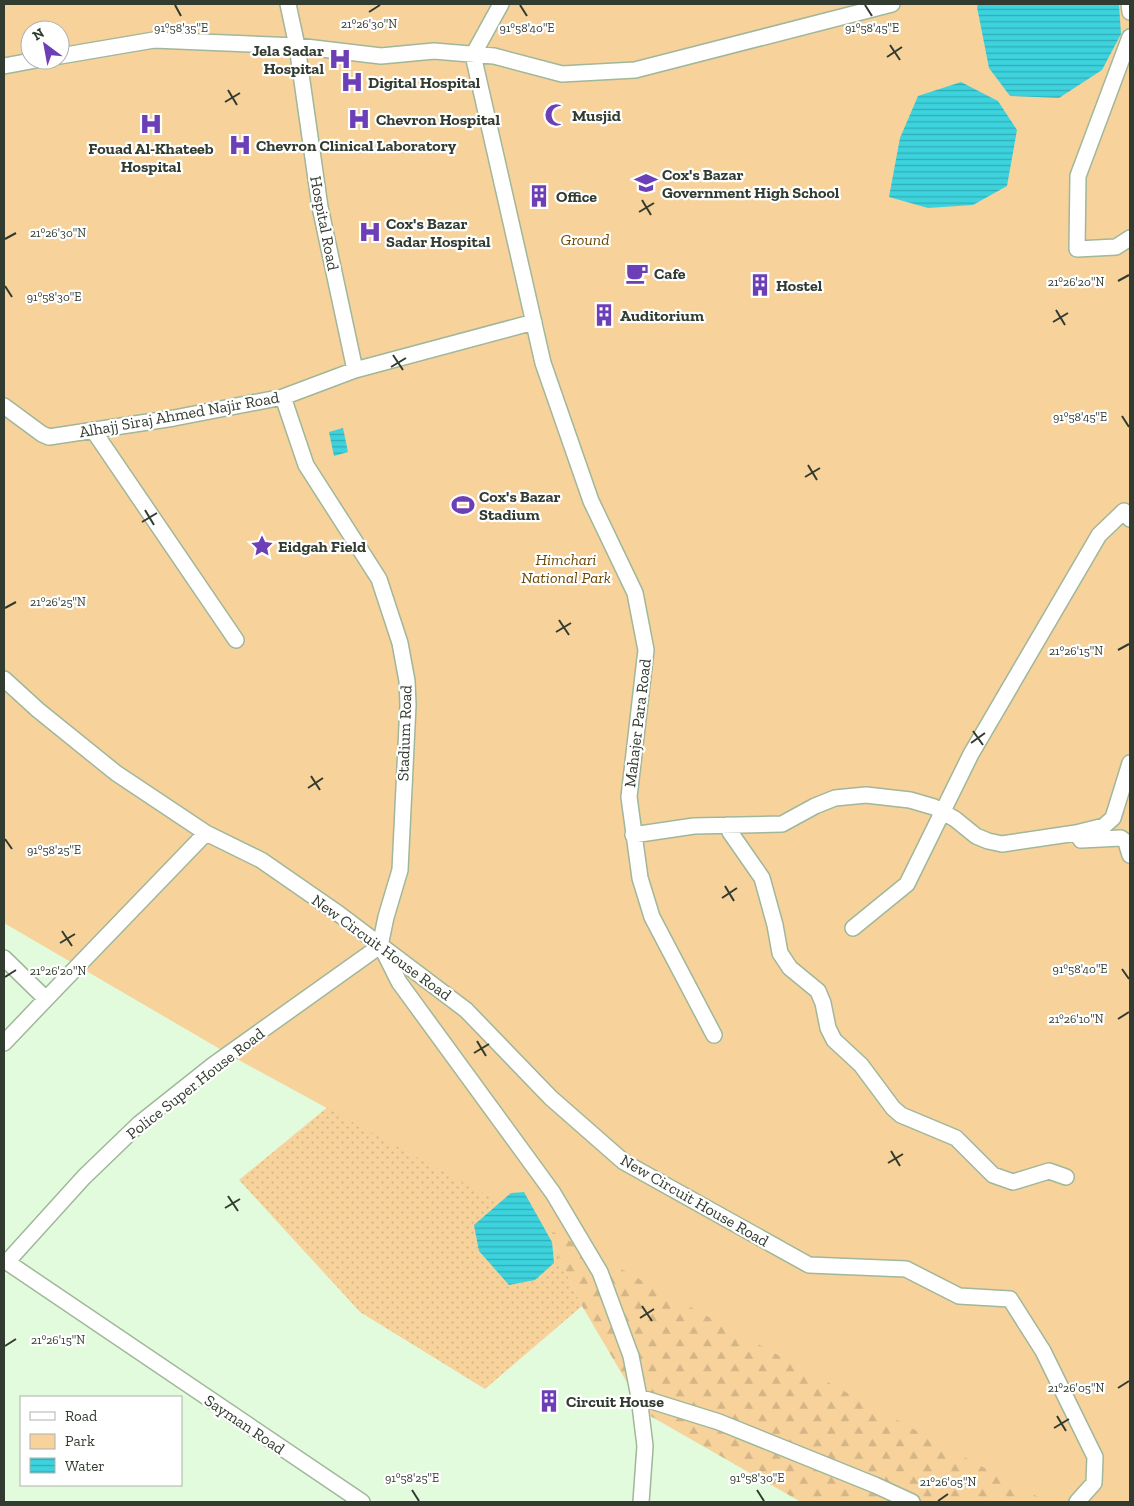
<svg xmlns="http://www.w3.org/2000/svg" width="1134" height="1506" font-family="'Zilla Slab',serif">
	<defs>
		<pattern id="grass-dots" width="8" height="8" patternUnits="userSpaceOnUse" patternTransform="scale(1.25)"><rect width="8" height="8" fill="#f7d29b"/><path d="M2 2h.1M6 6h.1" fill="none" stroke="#d4b586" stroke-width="1.8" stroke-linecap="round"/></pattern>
		<pattern id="forest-firs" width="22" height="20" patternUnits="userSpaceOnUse" patternTransform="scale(1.25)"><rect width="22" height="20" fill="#f7d29b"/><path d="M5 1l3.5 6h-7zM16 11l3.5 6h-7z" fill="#d4b586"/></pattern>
		<pattern id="water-rules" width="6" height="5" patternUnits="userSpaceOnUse" patternTransform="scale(1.25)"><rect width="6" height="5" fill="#3cd3de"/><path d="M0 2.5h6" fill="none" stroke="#33acb4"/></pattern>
	</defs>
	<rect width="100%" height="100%" fill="#e3fbdd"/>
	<!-- grass -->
	<path fill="url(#grass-dots)" d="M409 1040 524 1192 552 1242 582 1306 485 1389 360 1312 239 1180Z"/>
	<!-- forest -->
	<path fill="url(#forest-firs)" d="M524 1192 1130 1502H801L645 1413 582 1306 552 1242Z"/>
	<!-- green -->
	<path fill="#f7d29b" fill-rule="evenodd" d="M4 4H1130V1502H1047L237 1059 4 923ZM30 30H60V60H30Z"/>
	<!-- water -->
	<path fill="url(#water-rules)" d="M978 4H1119L1121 34 1102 70 1059 98 1010 96 989 68 977 7Z
		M961 82 998 101 1017 130 1007 186 973 205 928 208 889 197 900 138 918 96Z
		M343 428 348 452 334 456 329 432Z
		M524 1192 552 1242 554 1263 535 1280 509 1285 479 1251 474 1225 511 1193Z"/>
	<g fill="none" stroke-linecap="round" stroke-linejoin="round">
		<defs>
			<path id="minor" d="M288 4 297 46 320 207 355 370
				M501 4 473 55 543 363 591 501 635 593 646 650 629 797 640 878 652 917 714 1035
				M1129 4 1130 12
				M1130 37 1078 176 1077 249 1116 247 1130 238
				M60 56 154 40 297 46 381 56 434 51 494 56 562 74 635 70 892 4
				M4 66 36 60
				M283 397 306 465 379 579 400 643 407 681 408 705 400 870 386 917 380 946
				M4 406 42 434 49 437 174 418 283 397 355 370 534 322
				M93 430 236 640
				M4 679 38 710 116 773 206 833 261 860 339 914 466 1010 551 1098 624 1162 809 1265 906 1269 959 1296 1010 1299 1043 1351 1095 1457 1094 1483 1077 1502
				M728 825 730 832 762 878 775 925 780 953 790 968 818 991 823 1003 828 1028 834 1040 861 1065 893 1108 901 1115 956 1138 993 1175 1013 1182 1049 1171 1066 1177
				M1077 834 1081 840 1121 838 1126 842 1130 855
				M633 835 694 826 782 824 815 806 835 798 866 795 910 800 934 807 955 819 976 836 988 841 1002 844 1076 833 1104 826 1113 818 1130 763
				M853 928 907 884 971 754 1099 535 1124 511 1130 519
				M383 950 399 982 553 1193 600 1272 631 1356 639 1397 645 1446 641 1502
				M4 958 46 999 206 833
				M4 1043 46 999
				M4 1260 362 1502
				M7 1262 84 1177 140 1123 213 1065 380 946
				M639 1397 719 1422 875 1485 912 1502"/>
		</defs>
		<!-- minor casing -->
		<use href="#minor" stroke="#a0b79a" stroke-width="18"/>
		<!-- minor -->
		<use href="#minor" stroke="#fff" stroke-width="15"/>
	</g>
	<!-- ticks -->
	<path fill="none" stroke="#323b2f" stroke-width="2" d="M175 5 181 16M520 5 527 16M865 5 872 16M369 12 380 5M890 45 900 60M887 57 902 47M228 90 237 105M225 102 240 93M642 200 651 215M639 212 654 203M5 239 16 233M1118 281 1129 275M5 286 12 297M1056 310 1065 325M1053 322 1068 313M393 355 403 370M391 367 406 358M1122 416 1129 427M808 465 817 480M805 477 820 468M145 510 154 525M142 522 157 513M5 608 16 602M559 620 569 635M556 632 571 623M1118 650 1129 644M973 731 983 745M971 743 985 733M311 776 320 790M308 788 323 778M5 839 12 849M725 886 734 901M722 898 737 888M62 931 72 946M60 943 75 934M1122 969 1129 979M5 977 16 970M1118 1019 1129 1012M477 1041 486 1056M474 1053 489 1044M891 1151 900 1166M888 1163 903 1154M228 1196 238 1211M225 1208 240 1199M642 1306 652 1321M640 1318 654 1309M5 1346 16 1339M1118 1388 1129 1381M1057 1416 1066 1431M1054 1428 1069 1419M412 1490 419 1501M757 1490 764 1501M938 1501 948 1494"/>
	<!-- icons -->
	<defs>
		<symbol id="hospital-bare" viewBox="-9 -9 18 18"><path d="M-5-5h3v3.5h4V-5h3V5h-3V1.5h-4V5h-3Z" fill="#6d3fb7" stroke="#fff" stroke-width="2.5" paint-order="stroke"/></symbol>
		<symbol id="mosque-bare" viewBox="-9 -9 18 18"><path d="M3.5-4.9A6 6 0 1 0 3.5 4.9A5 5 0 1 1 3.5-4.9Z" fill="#6d3fb7" stroke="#fff" stroke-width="2.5" paint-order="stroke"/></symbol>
		<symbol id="school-bare" viewBox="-9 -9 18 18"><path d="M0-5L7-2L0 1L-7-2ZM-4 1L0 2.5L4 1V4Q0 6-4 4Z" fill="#6d3fb7" stroke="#fff" stroke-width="2.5" paint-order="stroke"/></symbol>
		<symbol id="building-bare" viewBox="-9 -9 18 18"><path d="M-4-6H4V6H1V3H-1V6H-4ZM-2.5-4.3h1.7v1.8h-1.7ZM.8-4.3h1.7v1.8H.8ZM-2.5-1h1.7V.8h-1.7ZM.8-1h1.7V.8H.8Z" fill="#6d3fb7" stroke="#fff" stroke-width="2.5" paint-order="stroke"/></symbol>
		<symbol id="cafe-bare" viewBox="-9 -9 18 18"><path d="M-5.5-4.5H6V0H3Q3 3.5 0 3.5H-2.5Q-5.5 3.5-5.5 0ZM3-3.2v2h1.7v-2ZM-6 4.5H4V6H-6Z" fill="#6d3fb7" stroke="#fff" stroke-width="2.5" paint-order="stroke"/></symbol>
		<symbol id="stadium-bare" viewBox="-9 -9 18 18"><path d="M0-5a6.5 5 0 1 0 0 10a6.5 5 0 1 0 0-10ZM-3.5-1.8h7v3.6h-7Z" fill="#6d3fb7" stroke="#fff" stroke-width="2.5" paint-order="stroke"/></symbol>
		<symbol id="sight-bare" viewBox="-9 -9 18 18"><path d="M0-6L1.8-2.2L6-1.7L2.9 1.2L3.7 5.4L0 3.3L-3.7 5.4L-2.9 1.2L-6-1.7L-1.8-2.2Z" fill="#6d3fb7" stroke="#fff" stroke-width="2.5" paint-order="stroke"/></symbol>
	</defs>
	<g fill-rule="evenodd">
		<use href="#hospital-bare" x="324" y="43" width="32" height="32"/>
		<use href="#hospital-bare" x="336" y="66" width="32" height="32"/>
		<use href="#mosque-bare" x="540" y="99" width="32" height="32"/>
		<use href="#hospital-bare" x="343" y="103" width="32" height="32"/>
		<use href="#hospital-bare" x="135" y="108" width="32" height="32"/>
		<use href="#hospital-bare" x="224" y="129" width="32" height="32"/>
		<use href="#school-bare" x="630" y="167" width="32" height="32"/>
		<use href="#building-bare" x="523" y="180" width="32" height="32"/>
		<use href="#hospital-bare" x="354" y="216" width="32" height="32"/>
		<use href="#cafe-bare" x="621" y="257" width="32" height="32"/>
		<use href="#building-bare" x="744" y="269" width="32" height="32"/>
		<use href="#building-bare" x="588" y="299" width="32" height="32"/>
		<use href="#stadium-bare" x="447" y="489" width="32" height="32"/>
		<use href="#sight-bare" x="246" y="530" width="32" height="32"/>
		<use href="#building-bare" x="533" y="1385" width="32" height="32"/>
	</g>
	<g text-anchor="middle" stroke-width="4.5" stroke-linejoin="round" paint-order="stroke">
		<!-- poi labels -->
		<g font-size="16" font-weight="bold" fill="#323b2f" stroke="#fff" text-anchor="start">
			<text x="324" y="56" text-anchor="end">Jela Sadar<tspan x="324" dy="18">Hospital</tspan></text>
			<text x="368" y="88">Digital Hospital</text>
			<text x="572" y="121">Musjid</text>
			<text x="376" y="125">Chevron Hospital</text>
			<text x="256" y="151">Chevron Clinical Laboratory</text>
			<text x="151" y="154" text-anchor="middle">Fouad Al-Khateeb<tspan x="151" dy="18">Hospital</tspan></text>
			<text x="662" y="180">Cox's Bazar<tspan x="662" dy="18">Government High School</tspan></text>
			<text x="556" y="202">Office</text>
			<text x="386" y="229">Cox's Bazar<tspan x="386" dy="18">Sadar Hospital</tspan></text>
			<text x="654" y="279">Cafe</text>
			<text x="776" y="291">Hostel</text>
			<text x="620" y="321">Auditorium</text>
			<text x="479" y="502">Cox's Bazar<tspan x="479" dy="18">Stadium</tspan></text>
			<text x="278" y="552">Eidgah Field</text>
			<text x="566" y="1407">Circuit House</text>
		</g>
		<!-- street labels -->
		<g font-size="16" fill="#323b2f" stroke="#fff">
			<text transform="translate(325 223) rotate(79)" y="6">Hospital Road</text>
			<text transform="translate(179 414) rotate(-10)" y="6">Alhajj Siraj Ahmed Najir Road</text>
			<text transform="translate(637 723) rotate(-83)" y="6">Mahajer Para Road</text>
			<text transform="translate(404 733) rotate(-88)" y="6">Stadium Road</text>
			<text transform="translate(382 947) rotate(36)" y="6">New Circuit House Road</text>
			<text transform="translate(195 1083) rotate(-38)" y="6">Police Super House Road</text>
			<text transform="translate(695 1200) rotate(30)" y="6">New Circuit House Road</text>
			<text transform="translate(245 1424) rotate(34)" y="6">Sayman Road</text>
		</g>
		<!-- park labels -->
		<g font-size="16" font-style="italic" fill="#6b4700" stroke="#fff">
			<text x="585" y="245">Ground</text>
			<text x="566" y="565">Himchari<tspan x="566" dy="18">National Park</tspan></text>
		</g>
	</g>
	<g font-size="12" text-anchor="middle" fill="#323b2f" stroke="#fff" stroke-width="4.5" stroke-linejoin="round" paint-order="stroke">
		<text x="369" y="28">21°26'30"N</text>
		<text x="181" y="32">91°58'35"E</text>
		<text x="872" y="32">91°58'45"E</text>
		<text x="527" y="32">91°58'40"E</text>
		<text x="58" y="237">21°26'30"N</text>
		<text x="1076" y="286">21°26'20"N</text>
		<text x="54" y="301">91°58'30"E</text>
		<text x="1080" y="421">91°58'45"E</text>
		<text x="58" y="606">21°26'25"N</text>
		<text x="1076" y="655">21°26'15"N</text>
		<text x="54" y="854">91°58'25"E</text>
		<text x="1080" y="973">91°58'40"E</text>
		<text x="58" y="975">21°26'20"N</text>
		<text x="1076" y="1023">21°26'10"N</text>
		<text x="58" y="1344">21°26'15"N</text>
		<text x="1076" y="1392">21°26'05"N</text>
		<text x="412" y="1482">91°58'25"E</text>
		<text x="757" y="1482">91°58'30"E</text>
		<text x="948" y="1486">21°26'05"N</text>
	</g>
	<!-- border -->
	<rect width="1134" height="1506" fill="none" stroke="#323b2f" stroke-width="10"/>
	<!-- legend -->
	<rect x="20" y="1396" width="162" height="90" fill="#ffffff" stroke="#adb1ac"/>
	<rect x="30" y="1412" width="25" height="8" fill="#ffffff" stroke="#adb1ac"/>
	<text x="65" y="1421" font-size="15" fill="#323b2f">Road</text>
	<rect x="30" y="1434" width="25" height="15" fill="#f7d29b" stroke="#adb1ac"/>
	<text x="65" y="1446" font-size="15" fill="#323b2f">Park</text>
	<rect x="30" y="1458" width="25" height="15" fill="url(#water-rules)" stroke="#adb1ac"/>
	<text x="65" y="1471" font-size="15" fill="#323b2f">Water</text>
	<!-- north arrow -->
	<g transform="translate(45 45) rotate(328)"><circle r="24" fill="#ffffff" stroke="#adb1ac"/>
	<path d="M0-4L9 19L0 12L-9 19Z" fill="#6d3fb7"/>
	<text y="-8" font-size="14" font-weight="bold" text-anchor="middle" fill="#323b2f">N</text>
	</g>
</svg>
